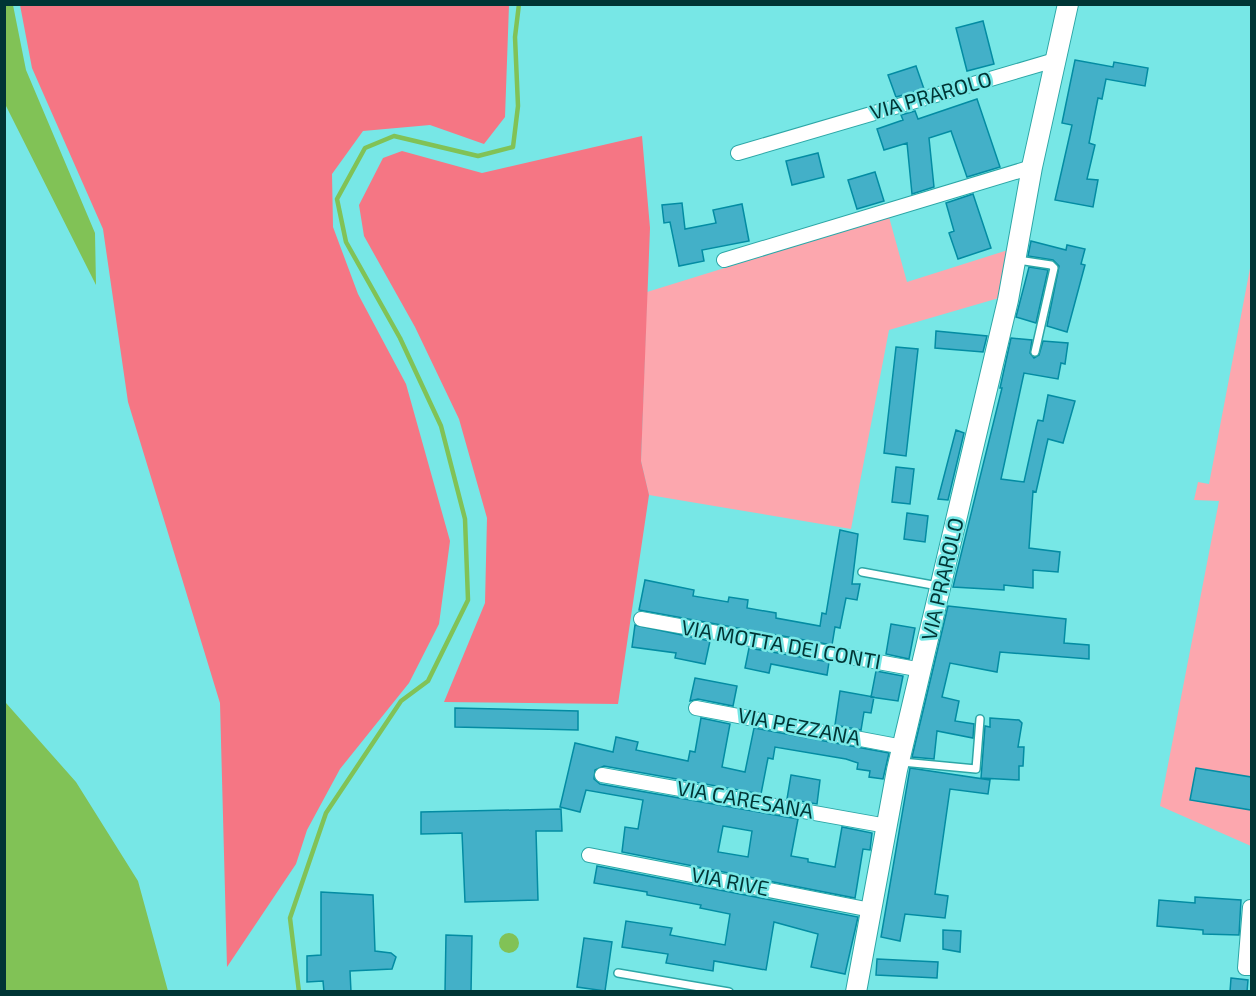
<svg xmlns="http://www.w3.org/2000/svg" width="1256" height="996" font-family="'Exo 2',sans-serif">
	<rect width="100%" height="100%" fill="#77e7e6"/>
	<!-- green -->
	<path fill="#fca7ae" d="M889 217 907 282 1008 250 999 298 889 330 851 529 649 495 641 461 647 292Z
		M1251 263V846L1160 806 1219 501 1194 500 1198 482 1209 484Z"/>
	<!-- forest -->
	<path fill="#f57684" d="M20 5H509L505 117 484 144 430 125 363 131 332 174 333 227 358 294 406 384 450 541 439 624 409 683 340 769 307 830 296 864 227 967 220 703 128 402 103 229 32 68Z
		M642 136 650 228 641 461 649 495 618 704 444 702 485 603 487 518 459 419 415 327 364 236 359 205 383 158 402 151 482 173Z"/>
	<!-- water -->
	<path fill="#81c256" d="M5 4 13 5 26 70 95 233 96 285 5 104Z
		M4 690 6 703 76 782 138 881 168 991H5Z
		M499 943a10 10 0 1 1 20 0a10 10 0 1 1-20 0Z"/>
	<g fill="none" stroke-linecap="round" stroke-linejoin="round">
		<!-- stream -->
		<path stroke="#81c256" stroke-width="4.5" d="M299 992 290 918 326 813 401 701 428 681 468 600 465 519 441 426 400 338 346 242 337 199 365 148 394 136 478 156 513 147 518 106 515 37 519 4"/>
	</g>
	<!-- building -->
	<path fill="#43b0c8" stroke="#038ca3" stroke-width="1.5" fill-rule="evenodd" d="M983 21 994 64 967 71 956 28Z
		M1075 60 1113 67 1114 62 1148 68 1145 86 1106 79 1102 99 1098 98 1089 143 1095 145 1087 179 1098 180 1093 207 1055 200 1072 125 1062 123Z
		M916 66 924 89 896 97 888 75Z
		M977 99 1000 167 967 177 951 131 929 138 934 187 912 194 907 143 884 150 877 129 903 120 901 115 915 111 918 119Z
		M818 153 824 177 792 185 786 161Z
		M875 172 884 201 857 209 848 180Z
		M973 194 991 248 958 259 949 233 954 231 946 203Z
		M682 203 685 229 716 223 713 210 742 204 749 241 702 250 704 261 679 266 670 222 664 223 662 205Z
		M1031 241 1066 250 1067 245 1085 249 1081 264 1085 265 1067 332 1047 326 1059 266 1053 260 1028 256Z
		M1029 267 1048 270 1036 323 1016 317Z
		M936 331 987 336 983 352 935 348Z
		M1011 338 1032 340 1030 353 1034 358 1039 355 1043 341 1068 343 1065 364 1061 363 1058 379 1024 373 1001 479 1024 482 1037 423 1038 420 1043 421 1048 395 1075 401 1063 443 1048 439 1036 492 1033 491 1029 548 1060 552 1058 572 1033 570V588L1004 585V590L953 587 1002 388H1000Z
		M896 347 918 349 906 456 884 453Z
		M956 430 964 433 948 500 938 499Z
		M896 467 914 469 910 504 892 502Z
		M907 513 928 516 925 542 904 539Z
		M840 530 858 534 852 584H860L857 600 846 598 840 628 835 627 832 645 639 610 645 580 694 590 693 596 728 602 729 597 748 600 747 608 776 613V618L820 626 822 613 826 614Z
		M948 606 1066 619 1064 643 1089 645V659L1000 652 997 672 950 663 942 697 959 701 955 721 974 724 973 738 937 731 934 759 912 757Z
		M891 624 915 628 909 659 886 654Z
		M635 625 710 641 705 664 675 658 676 653 632 647Z
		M749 648 829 662 827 675 771 664 769 673 745 668Z
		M876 671 903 676 898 701 871 697Z
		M695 678 737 686 733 706 698 699 690 701Z
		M840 691 874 697 871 713 864 712 861 730 835 725Z
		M455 708 578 711V730L455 727Z
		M701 718 730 724 722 767 745 772 754 728 889 753 883 779 869 777 870 771 857 769 858 763 846 759 775 747 773 759 768 758 761 794 604 766 595 770 594 779 600 784 798 819 791 856 808 859V862L835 867 842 827 872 833 870 850 863 849 855 898 622 852 625 827 638 829 643 800 586 790 580 812 560 807 575 743 613 752 616 737 638 742 636 750 688 761 690 751 695 752ZM723 826 752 831 748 857 718 852Z
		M990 718 1019 720 1022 723 1018 747H1024L1023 766H1019V780L981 778 985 726 990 727Z
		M910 768 990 780 988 794 950 789 935 894 948 896 945 918 905 914 900 941 881 937Z
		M1196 768 1251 777V810L1190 800Z
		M791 775 820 780 817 804 787 799Z
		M561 809 562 831H536L538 900 465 902 462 833 421 834V812Z
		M597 866 858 917 845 974 811 967 818 934 774 922 766 970 714 961 713 971 666 963 668 954 622 947 626 921 672 928 670 935 725 945 730 914 700 908 701 905 647 895V892L594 883Z
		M321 892 373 895 375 951 391 953 396 957 392 969 350 971 351 992H324L323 981 307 982V956L321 955Z
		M1195 897 1241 900 1239 935 1203 934V930L1157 926 1159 900 1195 903Z
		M943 930 961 931 960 952 943 949Z
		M446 935 472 936 471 992H445Z
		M584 938 612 942 605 991 577 987Z
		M877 959 938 962 937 978 876 975Z
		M1231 978 1248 980 1247 992H1230Z"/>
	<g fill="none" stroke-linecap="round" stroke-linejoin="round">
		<defs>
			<path id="lane" d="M1018 260 1051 265 1054 268 1035 352
				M862 572 938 586
				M902 762 976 769 980 719
				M618 973 729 992"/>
			<path id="street" d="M738 153 1055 60
				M724 260 1032 167
				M641 619 922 670
				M696 708 903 747
				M602 775 887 826
				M589 855 871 910
				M1250 907 1245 968H1252"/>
			<path id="secondary" d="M856 992 897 770 1008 300 1032 167 1068 4"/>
		</defs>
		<!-- lane casing -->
		<use href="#lane" stroke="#2ca7a7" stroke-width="10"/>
		<!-- street casing -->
		<use href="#street" stroke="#2ca7a7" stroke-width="16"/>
		<!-- secondary casing -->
		<use href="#secondary" stroke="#2ca7a7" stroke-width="22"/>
		<!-- lane -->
		<use href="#lane" stroke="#fff" stroke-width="7"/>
		<!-- street -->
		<use href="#street" stroke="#fff" stroke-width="14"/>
		<!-- secondary -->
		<use href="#secondary" stroke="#fff" stroke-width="20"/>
	</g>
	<g text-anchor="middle" stroke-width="5" stroke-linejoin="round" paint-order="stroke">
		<!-- street labels -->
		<g font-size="21" fill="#003535" stroke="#77e7e6">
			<text transform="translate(931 96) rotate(-16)" y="7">VIA PRAROLO</text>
			<text transform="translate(943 579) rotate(-77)" y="7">VIA PRAROLO</text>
			<text transform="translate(781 645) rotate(10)" y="7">VIA MOTTA DEI CONTI</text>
			<text transform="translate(799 727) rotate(11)" y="7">VIA PEZZANA</text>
			<text transform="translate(745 800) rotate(10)" y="7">VIA CARESANA</text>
			<text transform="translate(730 882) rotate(11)" y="7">VIA RIVE</text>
		</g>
	</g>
	<!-- border -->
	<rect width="1256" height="996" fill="none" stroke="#003535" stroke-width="12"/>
</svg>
